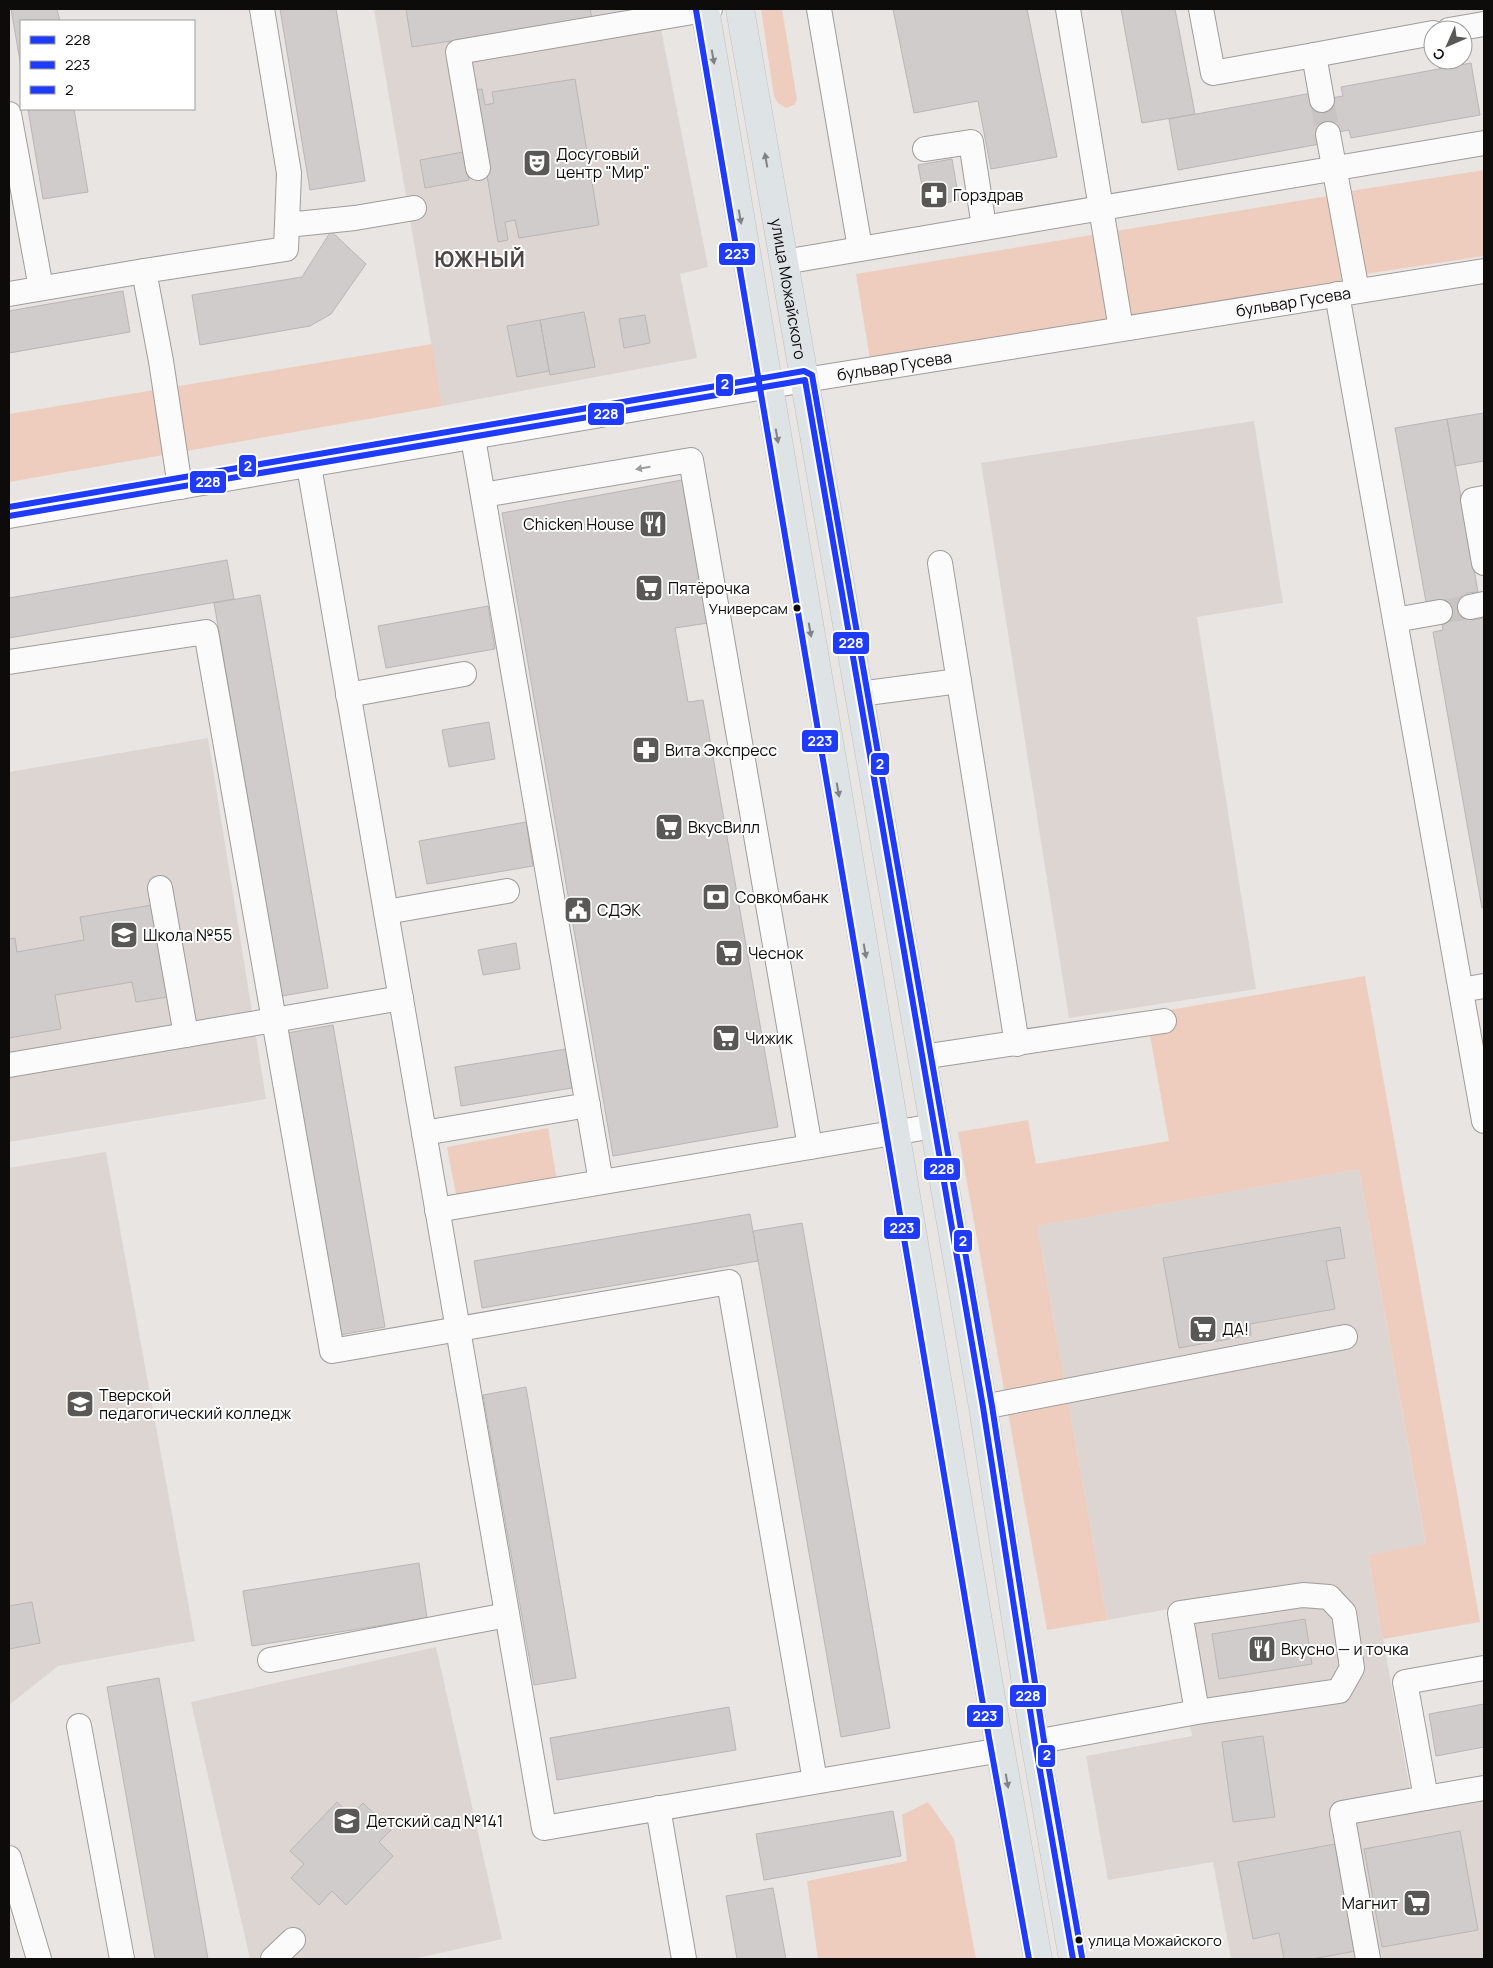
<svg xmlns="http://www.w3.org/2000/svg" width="1493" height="1968" font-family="Manrope,sans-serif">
	<rect width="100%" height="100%" fill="#e8e5e3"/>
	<!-- built -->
	<path fill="#ddd5d1" d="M374 9H657L708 267 680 274 697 358 442 406Z
		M1254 421 1283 603 1197 617 1256 989 1069 1018 981 463Z
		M208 738 266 1099 9 1142V772Z
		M106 1152 195 1641 58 1666 9 1705V1168Z
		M1359 1169 1426 1545 1368 1555 1414 1812 1484 1800V1959H1231L1213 1862 1108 1880 1086 1756 1192 1736 1169 1609 1107 1620 1037 1226Z
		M436 1647 502 1939 413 1959H250L191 1702Z"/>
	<!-- green -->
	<path fill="#eecdbe" d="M761 9H782L797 100 794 105 786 108 778 103 774 96Z
		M1484 170V256L1365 274 1351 191Z
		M1328 196 1342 281 870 359 856 274Z
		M432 344 442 406 9 482V414Z
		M1365 976 1480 1622 1383 1639 1368 1555 1426 1544 1359 1169 1037 1226 1107 1620 1047 1630 958 1132 1028 1120 1036 1164 1169 1141 1146 1014Z
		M548 1128 557 1181 457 1200 447 1147Z
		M928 1802 954 1839 976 1959H818L807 1881 907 1861 902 1815Z"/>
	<!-- building -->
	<path fill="#cfcccb" stroke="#b9b6b5" d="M11 9H57L60 21H21V67Z
		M280 9H336L365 181 310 190Z
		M406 9H590L592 19 412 47Z
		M893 9H1027L1057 157 991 169 978 101 914 113Z
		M1121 9H1175L1195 114 1142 123Z
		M1471 63 1480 115 1351 138 1349 130 1319 136 1320 144 1178 170 1169 119 1312 93 1313 101 1343 96 1341 87Z
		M575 79 599 225 519 238 515 220 505 222 508 240 498 242 473 90 482 89 485 105 494 103 492 92Z
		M28 109H74L88 192 43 199Z
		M463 152 469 180 425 188 420 160Z
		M952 159 959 200 926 207 918 165Z
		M331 231 366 264 331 314 310 326 200 345 192 295 302 277Z
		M123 291 130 332 9 353V311Z
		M584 312 595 367 550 375 540 320Z
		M645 315 650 343 624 348 619 319Z
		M540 320 549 371 517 377 507 326Z
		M1484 413V461L1455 466 1447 419Z
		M1447 419 1478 592 1467 593 1470 607 1472 620 1484 618V907L1482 908 1433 632 1443 630 1438 600 1426 602 1395 428Z
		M682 480 708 623 675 628 688 702 703 700 778 1127 613 1156 502 513Z
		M227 560 234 599 9 638V598Z
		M260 595 328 988 282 996 214 603Z
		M488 606 495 649 386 668 378 626Z
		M489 722 495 759 449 767 442 730Z
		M526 822 533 866 427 884 419 841Z
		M152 905 168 997 136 1002 132 982 55 995 61 1029 9 1038V939L15 938 17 952 84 940 80 917Z
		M516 943 520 969 483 975 478 950Z
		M333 1025 385 1327 340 1335 287 1033Z
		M566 1049 572 1088 461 1106 455 1067Z
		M750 1214 758 1261 482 1308 474 1261Z
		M802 1223 890 1728 841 1737 753 1231Z
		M1340 1227 1345 1258 1326 1261 1335 1309 1250 1324 1251 1335 1179 1348 1163 1258Z
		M526 1387 576 1678 534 1685 483 1395Z
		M419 1563 427 1618 252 1646 243 1591Z
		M32 1602 40 1643 9 1649V1606Z
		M1305 1619 1312 1664 1219 1679 1212 1634Z
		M159 1678 208 1959H155L107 1687Z
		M1484 1704V1747L1436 1756 1429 1714Z
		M729 1707 736 1750 557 1780 550 1738Z
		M1263 1736 1275 1817 1233 1822 1222 1742Z
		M337 1802 351 1815 363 1803 391 1830 379 1842 393 1856 346 1905 332 1891 319 1905 291 1878 304 1864 290 1851Z
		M893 1811 901 1856 764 1880 756 1834Z
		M1460 1831 1478 1930 1382 1947 1364 1849Z
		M1335 1844 1356 1951 1312 1959H1284L1279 1933 1253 1939 1238 1862Z
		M773 1888 786 1959H737L726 1896Z"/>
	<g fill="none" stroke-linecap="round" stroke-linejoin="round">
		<!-- minor-tunnel -->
		<path stroke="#c7c4c3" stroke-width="24" stroke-dasharray="24 12" stroke-linecap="butt" d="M1322 100 1328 134
			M1440 612 1470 607"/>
		<defs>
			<g id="minor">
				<path d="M819 9 860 248"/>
				<path d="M1068 9 1121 329"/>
				<path d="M1201 9 1213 73 1314 55"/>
				<path d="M1449 30 1484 24"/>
				<path d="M1322 100 1314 55 1433 33"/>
				<path d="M9 114 41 288"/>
				<path d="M1328 134 1357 291"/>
				<path d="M925 149 971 142 984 227"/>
				<path d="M478 168 458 52 710 9"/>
				<path d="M287 225 355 218 414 208"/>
				<path d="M784 262 1484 143"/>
				<path d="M9 294 144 271"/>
				<path d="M1337 294 1484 1121"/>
				<path d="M473 438 601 1182"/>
				<path d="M309 466 544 1828 1001 1750"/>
				<path d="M180 487 161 361 144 271 286 249 289 173 262 9"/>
				<path d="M483 495 691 460 810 1147"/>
				<path d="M1484 498 1473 500 1484 563"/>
				<path id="s1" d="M9 516 805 380 1484 271"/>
				<path d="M940 563 1017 1044"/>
				<path d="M1470 607 1484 604"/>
				<path d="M1395 620 1440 612"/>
				<path d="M9 662 206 632 274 1020 401 998"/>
				<path d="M859 694 959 681"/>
				<path d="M348 695 464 674"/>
				<path d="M160 888 186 1035 274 1020 332 1351 729 1282 815 1781"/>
				<path d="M386 912 507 891"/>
				<path d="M1461 990 1484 986"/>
				<path d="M922 1057 1164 1021"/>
				<path d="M9 1065 186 1035"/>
				<path d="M424 1133 588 1105"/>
				<path d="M437 1210 934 1126"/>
				<path d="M983 1407 1345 1337"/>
				<path d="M270 1660 507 1615"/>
				<path d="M1484 1668 1405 1682 1426 1798 1484 1788"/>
				<path d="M79 1726 122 1959"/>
				<path d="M1035 1742 1197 1712 1339 1691 1352 1668 1344 1613 1329 1597 1303 1595 1180 1613 1197 1712"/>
				<path d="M658 1808 684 1959"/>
				<path d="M9 1858 39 1959"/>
				<path d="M273 1959 293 1940"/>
				<path d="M1368 1959 1342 1813 1426 1798"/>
			</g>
			<g id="major">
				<path d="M705 9 991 1698 1038 1959"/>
				<path id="s2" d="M740 9 983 1407 1035 1742 1073 1959"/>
			</g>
		</defs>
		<!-- minor casing -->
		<use href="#minor" stroke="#9f9c9b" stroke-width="26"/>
		<!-- major casing -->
		<use href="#major" stroke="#c2c0bf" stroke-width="29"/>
		<!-- minor -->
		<use href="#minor" stroke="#fcfbfb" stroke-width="24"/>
		<!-- major -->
		<use href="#major" stroke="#dee3e6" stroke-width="28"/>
		<defs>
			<path id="bus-1" d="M805 380 983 1407 1035 1742 1073 1959
				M9 516 805 380"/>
			<path id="bus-2" d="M696 10 982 1699 1029 1959"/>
			<path id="bus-3" d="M9 507 804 371 812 375 992 1406 1044 1741 1082 1957"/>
		</defs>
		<!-- bus-1 casing -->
		<use href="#bus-1" stroke="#fff" stroke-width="10"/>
		<!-- bus-2 casing -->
		<use href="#bus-2" stroke="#fff" stroke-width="10"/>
		<!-- bus-3 casing -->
		<use href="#bus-3" stroke="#fff" stroke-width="10"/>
		<!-- bus-1 -->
		<use href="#bus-1" stroke="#1f3bff" stroke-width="6"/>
		<!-- bus-2 -->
		<use href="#bus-2" stroke="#1f3bff" stroke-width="6"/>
		<!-- bus-3 -->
		<use href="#bus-3" stroke="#1f3bff" stroke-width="6"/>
	</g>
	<!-- one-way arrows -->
	<defs><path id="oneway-solid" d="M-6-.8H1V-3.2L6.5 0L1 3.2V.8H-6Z" transform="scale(1.25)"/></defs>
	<g fill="#808283">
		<use href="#oneway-solid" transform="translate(713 57) rotate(80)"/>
		<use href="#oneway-solid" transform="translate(766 160) rotate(-100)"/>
		<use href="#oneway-solid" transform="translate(740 217) rotate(80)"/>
		<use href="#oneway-solid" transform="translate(777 436) rotate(80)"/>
		<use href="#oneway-solid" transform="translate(810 630) rotate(80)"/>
		<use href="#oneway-solid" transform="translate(838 790) rotate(80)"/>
		<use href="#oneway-solid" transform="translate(865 951) rotate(80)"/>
		<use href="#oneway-solid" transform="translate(1007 1781) rotate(80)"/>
	</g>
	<use fill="#9d9b9b" href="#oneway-solid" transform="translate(643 468) rotate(170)"/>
	<!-- icons -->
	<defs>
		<symbol id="theatre-square" viewBox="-11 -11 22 22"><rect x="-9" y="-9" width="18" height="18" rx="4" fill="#5a5857" stroke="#fff"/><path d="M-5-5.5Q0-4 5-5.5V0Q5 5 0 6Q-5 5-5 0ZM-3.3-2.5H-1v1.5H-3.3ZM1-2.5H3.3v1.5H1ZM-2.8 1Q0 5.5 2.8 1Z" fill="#fff"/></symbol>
		<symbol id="pharmacy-square" viewBox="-11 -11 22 22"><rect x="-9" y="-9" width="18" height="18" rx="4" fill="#5a5857" stroke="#fff"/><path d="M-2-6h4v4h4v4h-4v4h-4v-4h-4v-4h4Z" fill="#fff"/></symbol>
		<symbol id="restaurant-square" viewBox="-11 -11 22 22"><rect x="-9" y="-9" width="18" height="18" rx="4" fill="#5a5857" stroke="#fff"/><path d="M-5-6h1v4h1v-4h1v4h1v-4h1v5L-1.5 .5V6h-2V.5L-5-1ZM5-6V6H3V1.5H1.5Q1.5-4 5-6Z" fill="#fff"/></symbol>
		<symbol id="supermarket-square" viewBox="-11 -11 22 22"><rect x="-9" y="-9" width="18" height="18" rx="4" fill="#5a5857" stroke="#fff"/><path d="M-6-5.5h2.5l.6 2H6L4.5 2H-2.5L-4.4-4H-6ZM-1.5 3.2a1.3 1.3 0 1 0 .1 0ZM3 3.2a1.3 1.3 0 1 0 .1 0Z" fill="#fff"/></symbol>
		<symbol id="bank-square" viewBox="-11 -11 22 22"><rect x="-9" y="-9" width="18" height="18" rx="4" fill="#5a5857" stroke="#fff"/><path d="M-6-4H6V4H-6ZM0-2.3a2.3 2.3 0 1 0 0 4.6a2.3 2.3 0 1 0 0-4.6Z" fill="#fff"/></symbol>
		<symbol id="civic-square" viewBox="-11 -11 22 22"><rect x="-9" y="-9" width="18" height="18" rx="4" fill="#5a5857" stroke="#fff"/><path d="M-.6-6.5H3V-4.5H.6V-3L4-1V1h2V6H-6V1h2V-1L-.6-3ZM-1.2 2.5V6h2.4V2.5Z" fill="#fff"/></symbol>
		<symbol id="school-square" viewBox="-11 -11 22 22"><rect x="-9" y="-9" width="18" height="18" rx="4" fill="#5a5857" stroke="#fff"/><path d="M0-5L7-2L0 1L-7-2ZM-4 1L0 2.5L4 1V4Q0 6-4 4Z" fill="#fff"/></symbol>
		<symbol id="university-square" viewBox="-11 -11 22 22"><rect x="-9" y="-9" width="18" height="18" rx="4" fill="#5a5857" stroke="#fff"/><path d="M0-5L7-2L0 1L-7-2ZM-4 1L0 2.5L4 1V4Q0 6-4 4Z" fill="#fff"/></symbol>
	</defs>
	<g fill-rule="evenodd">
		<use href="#theatre-square" x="521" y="147" width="32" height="32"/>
		<use href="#pharmacy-square" x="918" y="179" width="32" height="32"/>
		<use href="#restaurant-square" x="637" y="508" width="32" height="32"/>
		<use href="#supermarket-square" x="633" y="572" width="32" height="32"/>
		<use href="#pharmacy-square" x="630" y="734" width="32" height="32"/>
		<use href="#supermarket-square" x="653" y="811" width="32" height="32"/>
		<use href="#bank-square" x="700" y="881" width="32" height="32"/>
		<use href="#civic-square" x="562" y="894" width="32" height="32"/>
		<use href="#school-square" x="108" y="919" width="32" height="32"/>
		<use href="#supermarket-square" x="713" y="937" width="32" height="32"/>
		<use href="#supermarket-square" x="710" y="1022" width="32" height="32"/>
		<use href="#supermarket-square" x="1187" y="1313" width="32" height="32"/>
		<use href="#university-square" x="64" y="1388" width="32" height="32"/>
		<use href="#restaurant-square" x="1246" y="1633" width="32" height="32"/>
		<use href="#school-square" x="331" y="1805" width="32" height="32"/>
		<use href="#supermarket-square" x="1401" y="1887" width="32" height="32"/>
	</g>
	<!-- markers -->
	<g fill="#0e0c0b" stroke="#fff" stroke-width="2">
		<circle cx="797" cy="608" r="4.5"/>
		<circle cx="1079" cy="1940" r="4.5"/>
	</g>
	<g text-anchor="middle" stroke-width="4" stroke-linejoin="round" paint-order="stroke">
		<!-- bus labels -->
		<g font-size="15" fill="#0e0c0b" stroke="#fff" text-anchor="end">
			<text x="788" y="614">Универсам</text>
			<text x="1088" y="1946" text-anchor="start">улица Можайского</text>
		</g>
		<!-- poi labels -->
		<g font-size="16" fill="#0e0c0b" stroke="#fff" text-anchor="start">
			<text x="556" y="160">Досуговый<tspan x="556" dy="18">центр "Мир"</tspan></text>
			<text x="953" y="201">Горздрав</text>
			<text x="634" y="530" text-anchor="end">Chicken House</text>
			<text x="668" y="594">Пятёрочка</text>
			<text x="665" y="756">Вита Экспресс</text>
			<text x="688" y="833">ВкусВилл</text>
			<text x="735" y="903">Совкомбанк</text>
			<text x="597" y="916">СДЭК</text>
			<text x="143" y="941">Школа №55</text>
			<text x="748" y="959">Чеснок</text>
			<text x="745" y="1044">Чижик</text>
			<text x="1222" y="1335">ДА!</text>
			<text x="99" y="1401">Тверской<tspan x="99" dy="18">педагогический колледж</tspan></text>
			<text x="1281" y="1655">Вкусно — и точка</text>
			<text x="366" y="1827">Детский сад №141</text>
			<text x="1398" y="1909" text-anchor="end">Магнит</text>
		</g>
		<!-- street labels -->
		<g font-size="16" fill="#0e0c0b" stroke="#fff">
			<text dy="6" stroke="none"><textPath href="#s2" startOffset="284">улица Можайского</textPath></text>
			<text dy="6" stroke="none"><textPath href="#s1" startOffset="1302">бульвар Гусева</textPath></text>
			<text dy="6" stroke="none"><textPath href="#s1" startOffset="898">бульвар Гусева</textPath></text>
		</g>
		<!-- district labels -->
		<g font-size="21" font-weight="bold" letter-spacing="1" fill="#4b4644" stroke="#fff">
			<text x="480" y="267">ЮЖНЫЙ</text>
		</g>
	</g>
	<g stroke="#fff" stroke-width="2">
		<rect x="718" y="242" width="38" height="24" rx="5" fill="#1f3bff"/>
		<rect x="715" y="373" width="19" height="24" rx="5" fill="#1f3bff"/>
		<rect x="587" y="402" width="38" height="24" rx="5" fill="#1f3bff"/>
		<rect x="238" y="454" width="19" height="24" rx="5" fill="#1f3bff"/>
		<rect x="189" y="470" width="38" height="24" rx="5" fill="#1f3bff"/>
		<rect x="832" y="631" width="38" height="24" rx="5" fill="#1f3bff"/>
		<rect x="801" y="729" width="38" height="24" rx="5" fill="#1f3bff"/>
		<rect x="870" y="752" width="20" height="24" rx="5" fill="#1f3bff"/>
		<rect x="923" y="1157" width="38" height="24" rx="5" fill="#1f3bff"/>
		<rect x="883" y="1216" width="38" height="24" rx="5" fill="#1f3bff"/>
		<rect x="953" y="1229" width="20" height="24" rx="5" fill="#1f3bff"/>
		<rect x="1009" y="1684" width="38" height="24" rx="5" fill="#1f3bff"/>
		<rect x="966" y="1704" width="38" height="24" rx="5" fill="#1f3bff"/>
		<rect x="1037" y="1744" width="19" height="24" rx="5" fill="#1f3bff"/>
	</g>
	<g font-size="14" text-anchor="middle" font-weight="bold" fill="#fff">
		<text x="737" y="259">223</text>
		<text x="725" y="389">2</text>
		<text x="606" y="419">228</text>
		<text x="248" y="471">2</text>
		<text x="208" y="487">228</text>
		<text x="851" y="648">228</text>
		<text x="820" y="746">223</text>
		<text x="880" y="769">2</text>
		<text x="942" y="1174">228</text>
		<text x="902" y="1233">223</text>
		<text x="963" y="1246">2</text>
		<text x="1028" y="1701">228</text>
		<text x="985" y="1721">223</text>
		<text x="1047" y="1760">2</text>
	</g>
	<!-- border -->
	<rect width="1493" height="1968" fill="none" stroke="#0e0c0b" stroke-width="20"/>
	<!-- legend -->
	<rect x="20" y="20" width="175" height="90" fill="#ffffff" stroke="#9f9e9d"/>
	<rect x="30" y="36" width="25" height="8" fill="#1f3bff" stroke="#9f9e9d"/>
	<text x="65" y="45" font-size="15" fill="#0e0c0b">228</text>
	<rect x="30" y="61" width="25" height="8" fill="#1f3bff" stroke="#9f9e9d"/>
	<text x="65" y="70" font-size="15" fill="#0e0c0b">223</text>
	<rect x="30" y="86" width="25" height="8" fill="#1f3bff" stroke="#9f9e9d"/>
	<text x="65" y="95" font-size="15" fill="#0e0c0b">2</text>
	<!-- north arrow -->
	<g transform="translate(1448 45) rotate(225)"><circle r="24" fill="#ffffff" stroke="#9f9e9d"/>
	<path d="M0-4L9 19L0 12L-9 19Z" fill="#5a5857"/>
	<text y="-8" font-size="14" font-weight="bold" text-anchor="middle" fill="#0e0c0b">С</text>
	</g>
</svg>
